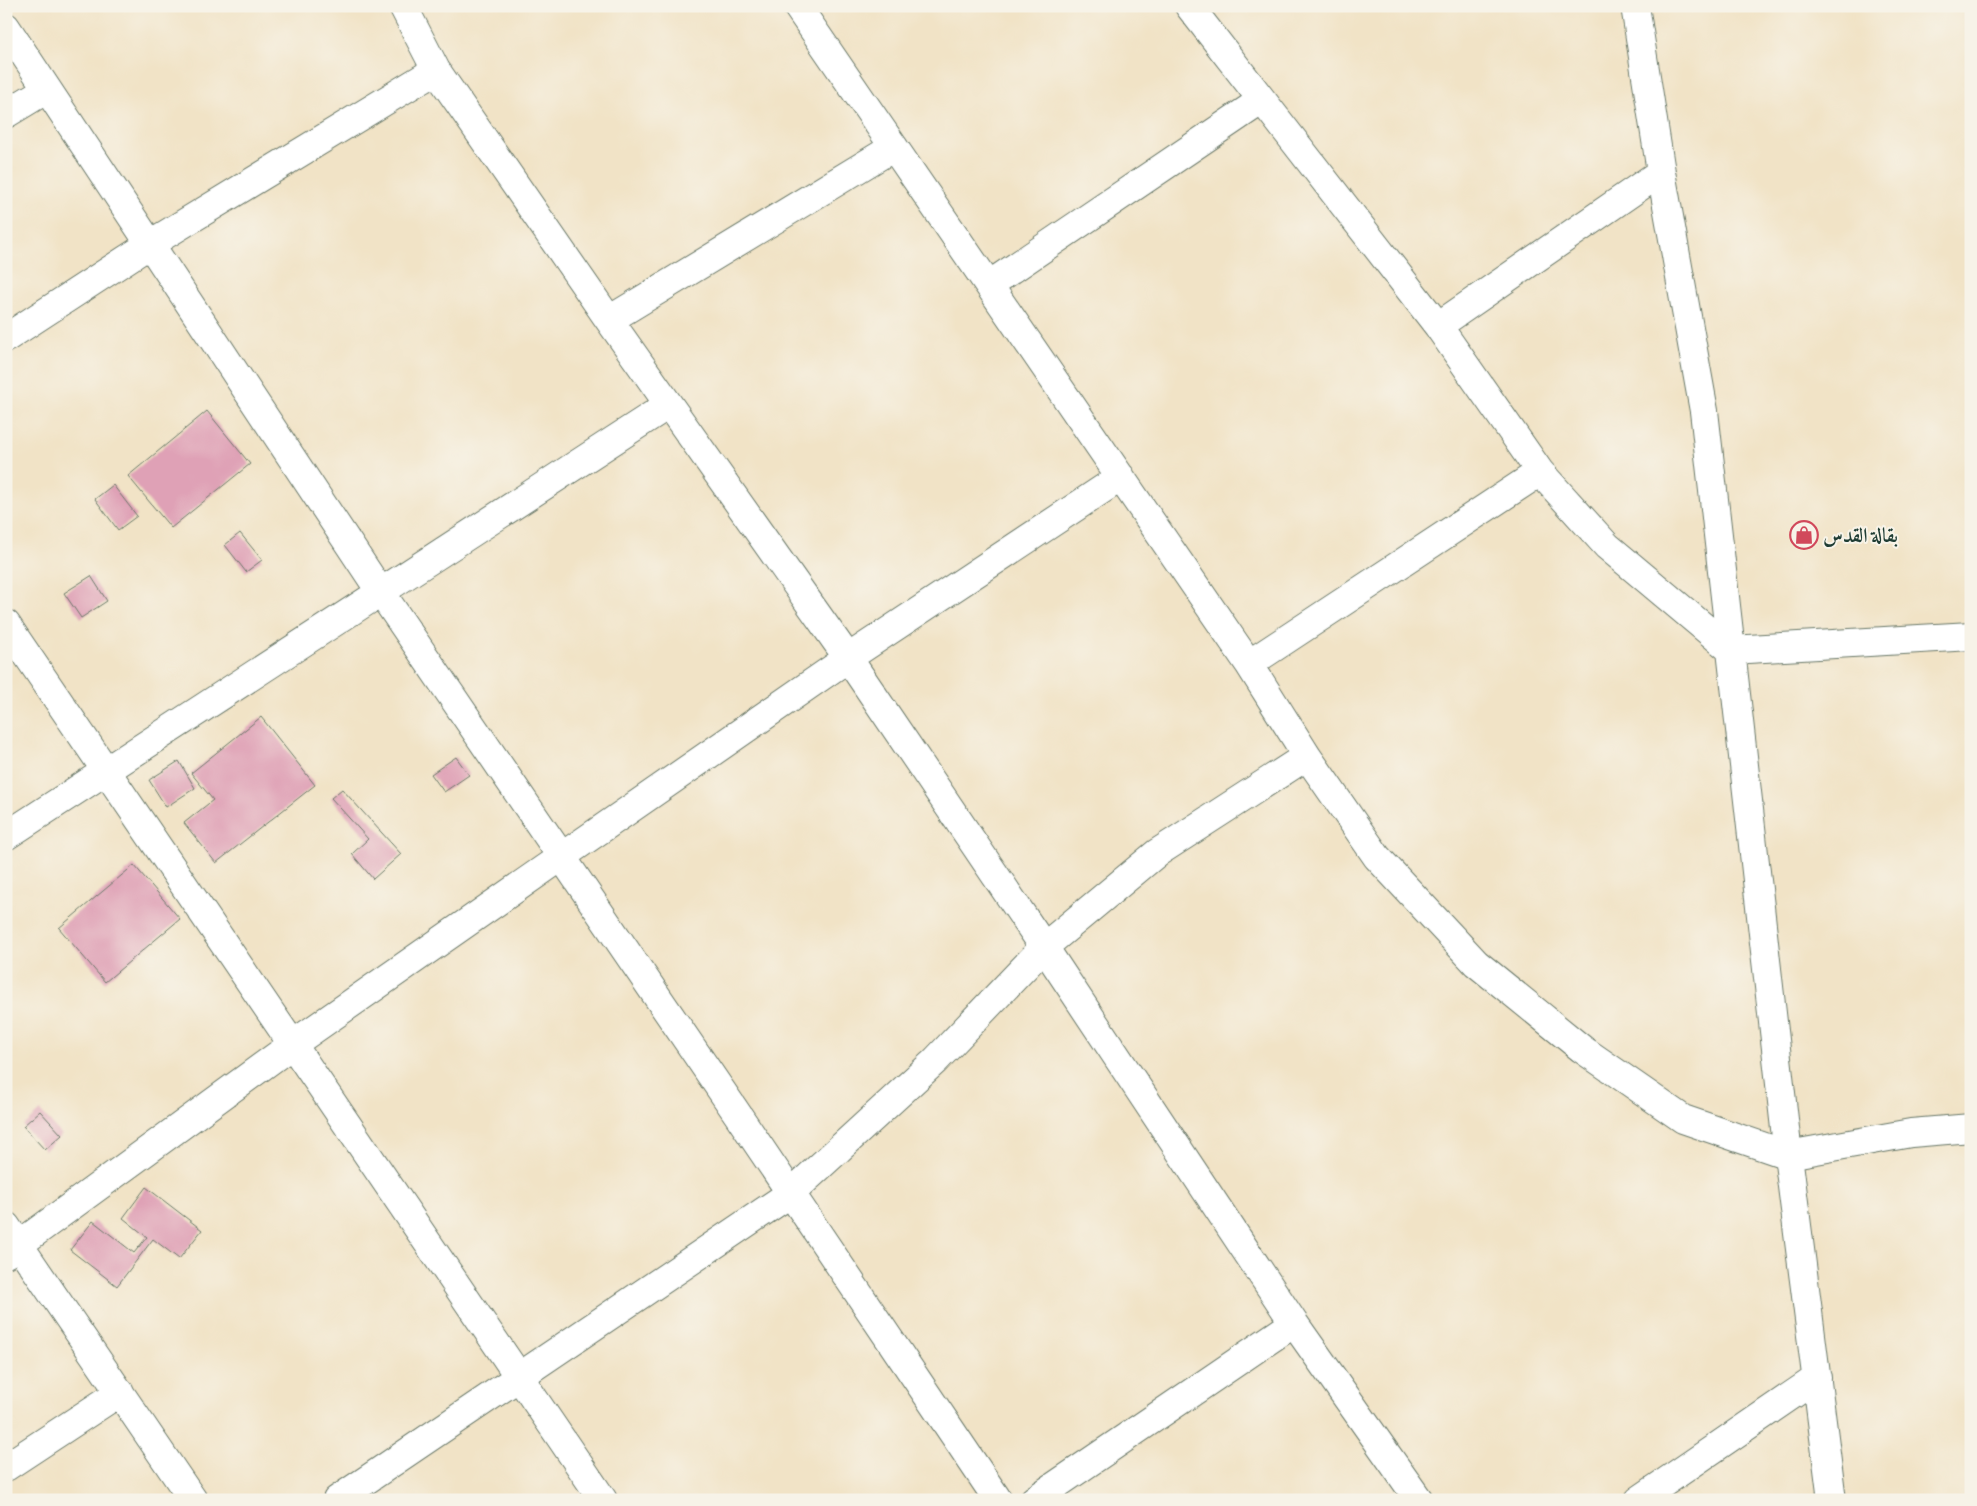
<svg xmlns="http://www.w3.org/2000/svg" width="1977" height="1506" font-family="Alegreya,Amiri,serif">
	<rect width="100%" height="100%" fill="#f7f3e8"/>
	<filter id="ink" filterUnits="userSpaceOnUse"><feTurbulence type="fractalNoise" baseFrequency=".02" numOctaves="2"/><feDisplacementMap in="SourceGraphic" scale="10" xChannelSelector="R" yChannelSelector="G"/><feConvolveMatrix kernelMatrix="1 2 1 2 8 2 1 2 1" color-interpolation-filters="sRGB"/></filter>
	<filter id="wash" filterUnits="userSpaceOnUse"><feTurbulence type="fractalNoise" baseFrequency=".0096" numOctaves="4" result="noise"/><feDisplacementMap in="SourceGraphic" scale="20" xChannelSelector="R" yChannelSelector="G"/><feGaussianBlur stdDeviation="1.12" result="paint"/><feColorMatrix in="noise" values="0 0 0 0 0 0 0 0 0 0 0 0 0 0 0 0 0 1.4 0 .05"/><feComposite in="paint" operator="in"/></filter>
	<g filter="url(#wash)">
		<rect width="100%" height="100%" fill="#f1e3c6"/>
		<g id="blocks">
			<!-- building -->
			<path fill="#dfa1b6" d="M207 411 250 464 171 528 128 476Z
				M113 485 137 516 118 530 95 499Z
				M240 533 262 560 246 572 225 545Z
				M91 576 107 601 81 618 64 593Z
				M261 717 315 785 216 863 184 823 213 800 191 773Z
				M456 757 469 775 444 792 431 774Z
				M179 761 195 788 166 807 149 780Z
				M342 789 401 854 373 879 352 854 368 839 331 798Z
				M134 865 180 919 105 982 59 928Z
				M40 1111 62 1135 45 1150 23 1126Z
				M146 1187 202 1230 179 1259 153 1239 117 1286 70 1250 93 1221 134 1253 147 1237 123 1218Z"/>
		</g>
	</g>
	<g filter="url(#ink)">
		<use href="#blocks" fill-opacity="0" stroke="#687767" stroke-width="1"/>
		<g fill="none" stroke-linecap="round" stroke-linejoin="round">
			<defs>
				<path id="minor" d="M403 6 436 70 609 320 848 658 1044 947 1294 1323 1419 1500
					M797 6 1249 664 1307 756 1377 857 1476 963 1582 1049 1683 1119 1788 1155 1911 1133 1971 1128
					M1189 6 1438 326 1540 472 1607 546 1731 650 1971 636
					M1635 6 1661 172 1704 411 1788 1155 1832 1500
					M6 27 380 591 734 1109 998 1500
					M6 114 47 89
					M989 285 1262 100
					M609 320 894 147
					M1438 326 1661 172
					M6 338 150 244 436 70
					M6 624 603 1500
					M1249 664 1540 472
					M6 836 668 405
					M6 1226 193 1500
					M6 1254 293 1044 561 857 848 658 1121 477
					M6 1467 120 1392
					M337 1500 791 1193 935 1061 1044 947 1157 853 1307 756
					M1034 1500 1294 1323
					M1639 1500 1817 1378"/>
			</defs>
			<!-- minor casing -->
			<use href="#minor" stroke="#687767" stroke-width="30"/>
			<!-- minor -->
			<use href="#minor" stroke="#fff" stroke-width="28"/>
		</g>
	</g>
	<!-- icons -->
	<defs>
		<symbol id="shop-ring" viewBox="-11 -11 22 22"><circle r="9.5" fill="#f7f3e8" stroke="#d1495b" stroke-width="1.5"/><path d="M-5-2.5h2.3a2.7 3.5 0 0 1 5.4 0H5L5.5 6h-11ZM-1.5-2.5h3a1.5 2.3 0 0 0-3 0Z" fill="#d1495b"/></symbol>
	</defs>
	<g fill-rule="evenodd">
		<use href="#shop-ring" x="1788" y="519" width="32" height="32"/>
	</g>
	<g text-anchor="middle" stroke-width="4" stroke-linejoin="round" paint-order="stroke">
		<!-- poi labels -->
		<g font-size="20" font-weight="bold" fill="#1f3d34" stroke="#f7f3e8" text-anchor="start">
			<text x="1823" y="542">بقالة القدس</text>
		</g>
	</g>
	<!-- margin -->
	<rect width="1977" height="1506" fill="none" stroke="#f7f3e8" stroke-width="25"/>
</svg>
